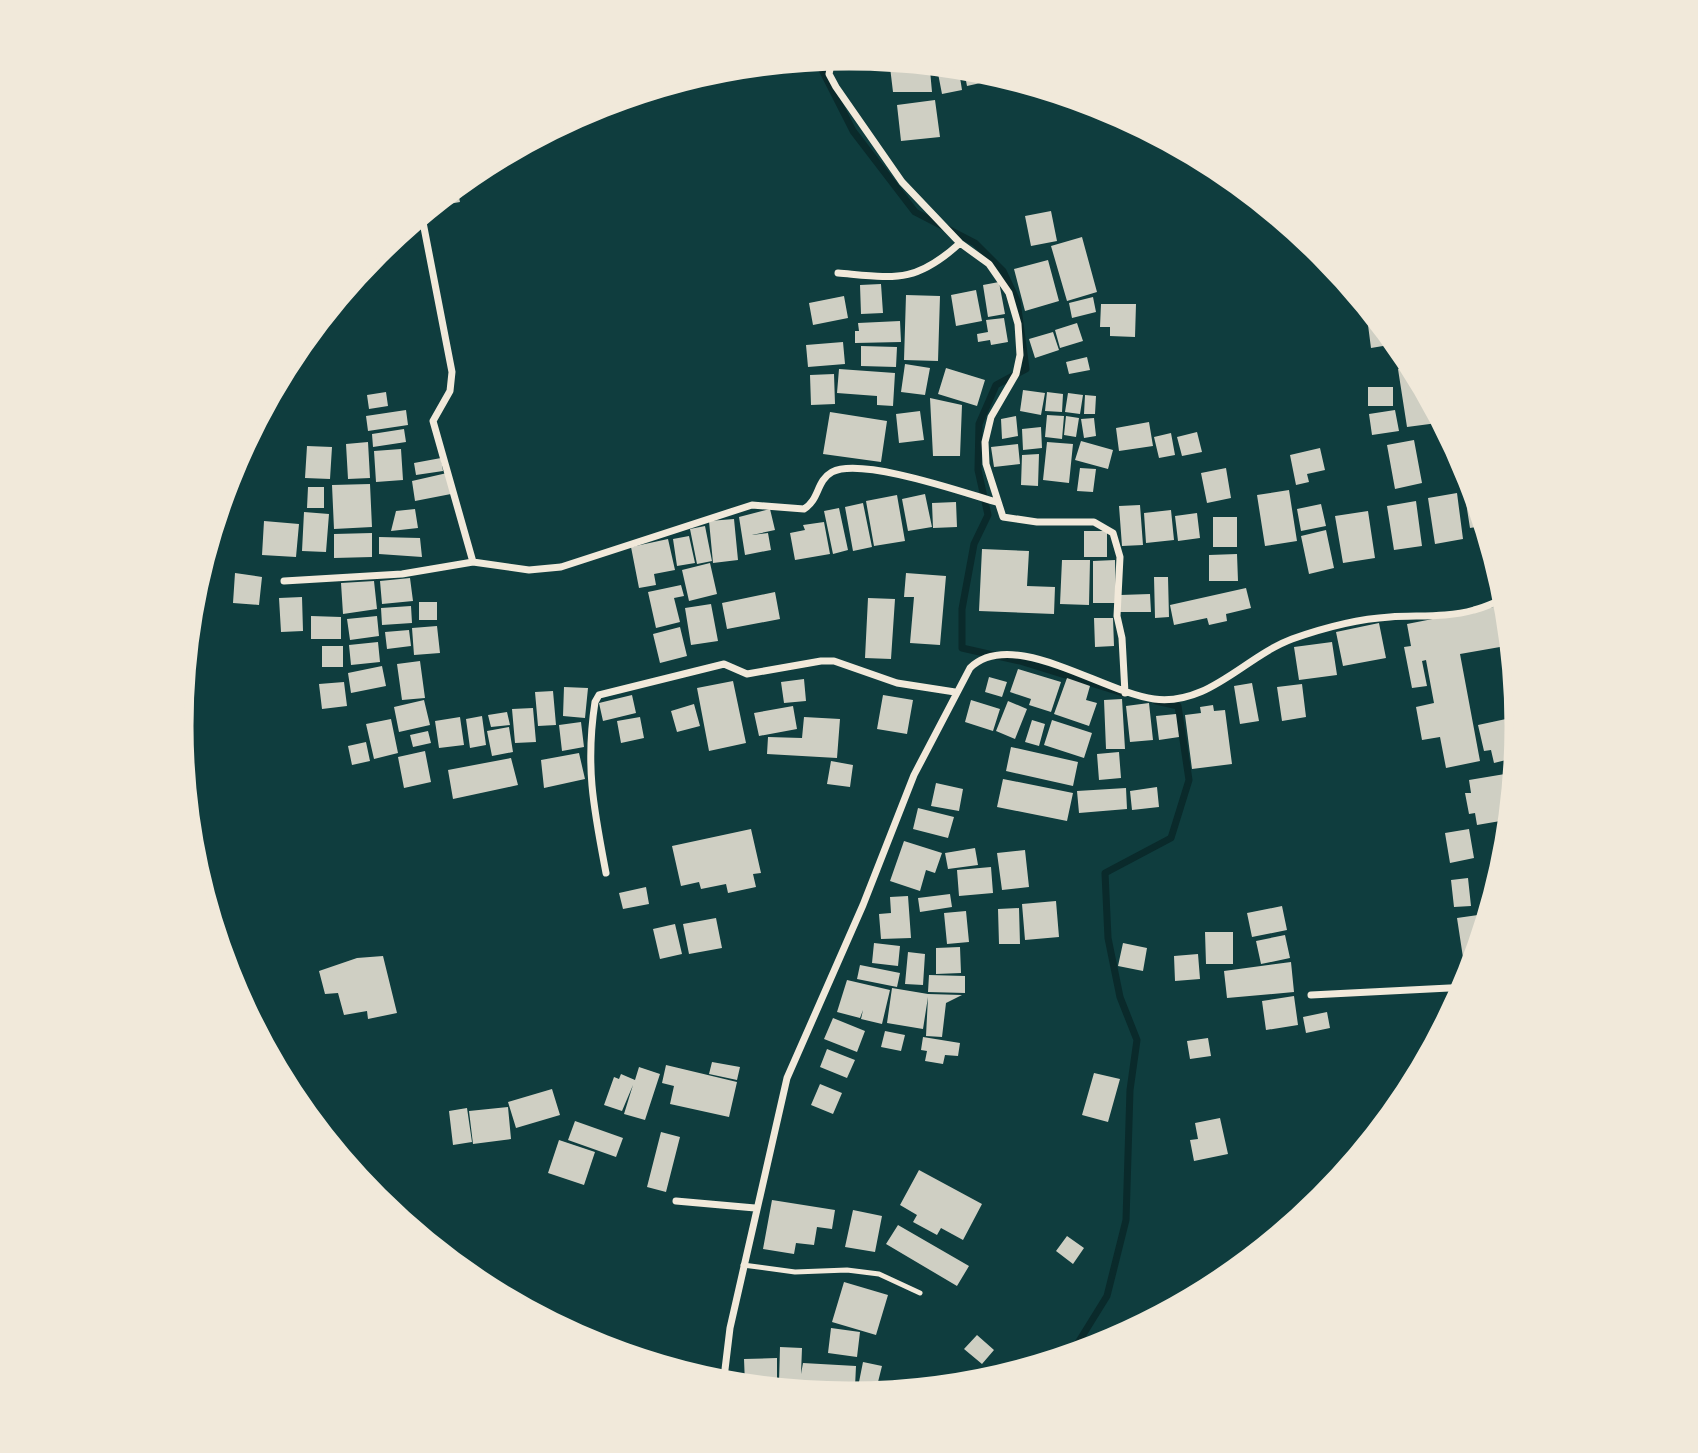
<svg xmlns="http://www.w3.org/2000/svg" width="1698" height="1453" font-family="'Asap Condensed',sans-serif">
	<rect width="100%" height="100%" fill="#0f3d3e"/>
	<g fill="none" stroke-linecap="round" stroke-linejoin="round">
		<!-- stream -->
		<path stroke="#0a2a2b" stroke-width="7" d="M816 58 853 131 915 212 975 243 1003 271 1017 301 1026 369 996 385 979 424 978 470 988 515 974 544 962 609V648L1020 661 1123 693
			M1068 1359 1107 1296 1126 1220 1130 1090 1137 1040 1120 997 1108 938 1105 873 1171 838 1189 780 1178 706 1156 701"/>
	</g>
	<!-- building -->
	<path fill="#cfcfc3" d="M936 63 958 65 962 90 942 94Z
		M963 65 982 68 985 82 967 86Z
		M890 67 930 70 932 92H893Z
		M935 100 940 137 901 141 897 105Z
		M456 183 460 202 426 208Z
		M1051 211 1057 241 1031 246 1025 216Z
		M1082 237 1097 292 1067 301 1051 246Z
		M1048 260 1059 301 1025 311 1014 269Z
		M999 282 1005 314 988 317 983 285Z
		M881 284 883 313 861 314 860 285Z
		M976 290 982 321 956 326 951 295Z
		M906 295 940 296 938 361 904 360Z
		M844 296 848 318 813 325 809 303Z
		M1093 297 1096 312 1072 318 1069 303Z
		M1101 304H1136L1135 337 1110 336V327H1100Z
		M1004 318 1008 342 991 345 990 340 978 342 977 334 988 332 986 320Z
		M900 321 901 342 855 343V331H859L858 323Z
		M1383 322 1393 335 1395 344 1371 348 1368 325Z
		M1077 323 1083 341 1060 348 1055 330Z
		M1053 332 1059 350 1035 358 1029 339Z
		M843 342 845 364 808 367 806 345Z
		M861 346 897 347 896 367 861 366Z
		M1087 357 1090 370 1069 374 1066 362Z
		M905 364 930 368 925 395 901 392Z
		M1415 366 1425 385 1426 395H1430L1445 422 1407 427 1398 369Z
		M946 368 985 380 977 406 938 394Z
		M839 369 895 373 893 406 877 405V396L837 393Z
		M834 374 835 404 811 405 810 375Z
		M1368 387H1393V406H1368Z
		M1023 390 1045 393 1041 415 1020 411Z
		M386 392 388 406 369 409 367 395Z
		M1047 392 1063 394 1062 412 1045 411Z
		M1068 393 1083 395 1080 414 1065 412Z
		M1085 395 1096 396 1095 414H1084Z
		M930 398 962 405 960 456H933Z
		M406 410 408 425 368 431 366 416Z
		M1395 410 1399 431 1372 435 1369 414Z
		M920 411 924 440 899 443 896 414Z
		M830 412 887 421 881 462 823 454Z
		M1047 415 1064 416 1062 439 1045 437Z
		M1016 416 1018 436 1002 439 1001 419Z
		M1066 416 1079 418 1076 437 1064 435Z
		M1094 418 1096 436 1084 438 1081 419Z
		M1149 422 1153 446 1119 451 1116 428Z
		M1041 427 1042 448 1023 450 1022 429Z
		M404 429 406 442 373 447 372 434Z
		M1197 432 1202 452 1182 456 1177 437Z
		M1171 433 1175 455 1159 458 1154 437Z
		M1414 440 1422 483 1395 489 1387 445Z
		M1081 441 1113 450 1108 469 1075 460Z
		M368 442 370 478 348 479 346 444Z
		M1047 442 1073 444 1069 483 1043 480Z
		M1018 444 1020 464 994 467 991 447Z
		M307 446 332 447 330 479 305 478Z
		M1320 448 1325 470 1307 474 1309 482 1296 485 1290 455Z
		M401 449 403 480 376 482 374 451Z
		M1039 454 1038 486 1021 485 1022 455Z
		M441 458 443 471 416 475 414 463Z
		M1080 468 1096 469 1093 492 1077 491Z
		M1226 468 1231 498 1207 503 1201 473Z
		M447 473 451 494 415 501 412 481Z
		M1472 475 1487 525 1470 528 1462 477Z
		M370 484 372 527 334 529 332 485Z
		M308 487H324V508H307Z
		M1289 490 1297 541 1265 546 1257 495Z
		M1457 493 1463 539 1435 544 1428 498Z
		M925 494 932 527 908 531 902 499Z
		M897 495 905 541 874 546 866 501Z
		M1416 501 1422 546 1394 550 1387 506Z
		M956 502 957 527 933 528 932 503Z
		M863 503 872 547 853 551 845 507Z
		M1321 504 1326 526 1301 531 1297 509Z
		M1140 505 1143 545 1122 546 1119 506Z
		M839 508 848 550 833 554 824 511Z
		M415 509 418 528 391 531 396 511Z
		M770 509 775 530 752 535 768 533 771 550 745 555 739 517Z
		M1171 510 1174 540 1146 543 1144 513Z
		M1368 511 1375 558 1343 563 1335 516Z
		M304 512 329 514 326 552 302 551Z
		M1197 513 1200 538 1178 541 1175 516Z
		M1213 517H1237V547H1213Z
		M734 519 738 560 713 563 709 521Z
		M264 521 299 524 296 557 262 555Z
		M824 522 830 554 795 560 790 533 805 530 803 525Z
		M705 526 712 561 697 564 690 529Z
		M1326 530 1334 568 1309 574 1301 536Z
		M1084 531H1107V557H1084Z
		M372 533V557L334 558V534Z
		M689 536 695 563 677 566 673 539Z
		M379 537 420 538 422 557 379 554Z
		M668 539 675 570 654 574 656 585 639 588 631 547Z
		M982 549 1029 551 1027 586 1055 587 1054 614 979 611Z
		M1237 554 1238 581H1209V555Z
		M1062 560H1090L1089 605 1060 604Z
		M1115 560 1116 603H1093V561Z
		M710 563 717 594 689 601 682 570Z
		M235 573 262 577 259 605 233 603Z
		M906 573 946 576 940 645 910 643 914 597H904Z
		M1154 577H1168L1169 617 1155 618Z
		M410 578 413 601 382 604 380 581Z
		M374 581 377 609 343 614 341 583Z
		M681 585 684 596 674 598 680 622 656 628 648 592Z
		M1246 588 1251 608 1226 614 1227 621 1209 625 1207 618 1174 625 1170 605Z
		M775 592 780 619 727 629 722 603Z
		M1150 594 1151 612H1120V595Z
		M302 597 303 631 281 632 279 598Z
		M868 598 895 599 891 659 865 658Z
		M419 602H437V620H419Z
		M711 604 718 641 691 645 685 608Z
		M1509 604 1515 665 1504 668 1500 647 1460 654 1480 761 1446 768 1440 737 1422 740 1416 707 1434 703 1426 660 1422 661 1427 686 1412 688 1404 647 1411 646 1407 624Z
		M411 606 412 623 382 625 381 608Z
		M311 616 341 617V639H311Z
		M377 616 379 636 350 640 347 619Z
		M1094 618H1113L1114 646 1095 647Z
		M1379 623 1386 658 1343 666 1336 632Z
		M437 626 440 653 414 655 412 628Z
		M680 627 687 656 660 663 653 634Z
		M409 630 411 646 387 649 385 632Z
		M378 642 380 662 351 665 349 645Z
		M1332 642 1337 675 1299 680 1294 647Z
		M322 646H343V667H322Z
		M420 661 425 698 402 700 397 664Z
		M382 666 386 686 351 693 348 673Z
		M1018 669 1061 682 1051 712 1029 705 1031 699 1010 692Z
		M989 677 1007 682 1002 697 985 692Z
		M1067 678 1090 686 1086 700 1097 703 1089 726 1054 714Z
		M804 679 806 701 784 703 781 682Z
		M733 681 746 743 709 751 697 688Z
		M344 682 347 706 322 709 319 684Z
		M1252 683 1259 721 1240 724 1234 686Z
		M1302 684 1306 717 1282 721 1277 687Z
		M564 687 588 688 585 718 563 716Z
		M553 691 556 725 538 726 535 692Z
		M632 695 636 713 603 721 599 703Z
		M883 695 913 700 907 734 877 729Z
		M1122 699 1125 749H1106L1104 700Z
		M424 700 430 725 399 732 394 707Z
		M971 700 1000 709 993 731 965 722Z
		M1008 701 1027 709 1015 739 996 731Z
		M1149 703 1153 740 1130 742 1126 706Z
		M694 704 700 726 677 732 671 711Z
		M1213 705 1214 711 1225 710 1232 764 1192 769 1185 715 1201 713 1200 707Z
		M793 706 797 729 759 736 754 713Z
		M533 708 536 742 515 743 512 709Z
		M507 712 510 725 491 727 488 715Z
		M1176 714 1179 737 1159 740 1156 716Z
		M482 716 486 745 470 748 466 719Z
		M1520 716 1518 757 1494 763 1491 750 1484 751 1478 725Z
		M460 717 464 745 439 748 435 721Z
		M640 717 644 738 621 743 617 721Z
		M804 717 840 719 837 758 767 754 768 737 802 738Z
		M391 719 398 753 374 759 366 724Z
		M1032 720 1045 724 1039 746 1025 742Z
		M1052 720 1092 733 1084 758 1044 745Z
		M581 722 584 747 562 751 559 725Z
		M509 727 513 752 492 756 487 731Z
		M428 731 431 743 413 747 410 735Z
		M366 742 370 761 352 765 348 746Z
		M1011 747 1078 762 1073 786 1006 771Z
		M425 751 431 782 404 788 398 757Z
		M1119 752 1121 778 1099 780 1097 754Z
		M579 753 585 779 544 788 541 760Z
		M511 758 518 785 453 799 448 770Z
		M831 761 853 765 850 787 827 784Z
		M1517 772 1512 819 1477 825 1475 813 1469 814 1465 793H1471L1469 780Z
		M1003 779 1073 793 1067 821 997 807Z
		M936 783 963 789 959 811 931 806Z
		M1157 787 1159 807 1132 810 1130 791Z
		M1126 788 1127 809 1079 813 1077 791Z
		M918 808 954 817 948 838 913 829Z
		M1512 822 1510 841H1509L1506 823Z
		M751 829 761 873 753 874 756 887 728 893 726 884 701 889 699 882 681 886 672 846Z
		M1469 829 1474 858 1450 863 1445 833Z
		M904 841 942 853 935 873 926 870 920 891 890 881Z
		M975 848 978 865 948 869 945 853Z
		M1025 850 1029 887 1002 890 997 853Z
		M991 867 993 893 959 896 957 870Z
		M1468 878 1471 906 1454 907 1451 880Z
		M646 887 649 904 623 909 619 893Z
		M950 894 952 907 920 912 918 898Z
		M908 896 911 938 881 939 879 914 891 913 890 897Z
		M1056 901 1059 937 1025 940 1022 904Z
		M1282 906 1287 930 1252 937 1247 913Z
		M1019 908 1020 944H999L998 909Z
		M966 911 969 942 947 944 944 913Z
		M1492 913 1484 937 1473 939 1476 962 1464 964 1457 918Z
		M716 918 722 948 689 954 683 924Z
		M675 924 682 954 660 959 653 929Z
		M1205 932H1233V964H1206Z
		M1285 935 1290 958 1261 964 1256 941Z
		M874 943 900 946 898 966 872 963Z
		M1123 943 1147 948 1143 971 1118 966Z
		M960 947 961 973 936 974V948Z
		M908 952 925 954 923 985 905 984Z
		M1198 954 1200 979 1175 981 1174 956Z
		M383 956 397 1013 368 1019 367 1011 344 1015 338 993 325 994 319 971 357 958Z
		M1291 962 1294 992 1227 998 1224 971Z
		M860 965 900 973 897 987 857 979Z
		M929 975 965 976V993L928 992Z
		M847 980 890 990 882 1024 861 1019 863 1010 860 1018 837 1012Z
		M892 988 928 994 962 995 946 1003 942 1037 926 1036 928 997 923 1029 887 1023Z
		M1294 996 1298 1025 1266 1030 1262 1001Z
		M1327 1012 1330 1028 1306 1033 1303 1017Z
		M833 1018 865 1031 857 1052 824 1039Z
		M885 1031 905 1035 901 1051 881 1047Z
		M923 1037 960 1043 958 1056 945 1055 943 1064 925 1061 927 1051 921 1050Z
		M1208 1038 1211 1056 1190 1059 1187 1041Z
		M827 1049 855 1060 847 1078 820 1067Z
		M712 1062 740 1067 737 1080 709 1074Z
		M666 1065 737 1082 729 1117 670 1104 674 1086 662 1083Z
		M639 1067 660 1074 645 1120 624 1114 633 1085 622 1111 604 1105 614 1077 619 1079 621 1074 635 1080Z
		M1094 1073 1120 1079 1108 1122 1082 1115Z
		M820 1084 842 1093 833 1114 811 1105Z
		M552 1089 560 1115 516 1128 508 1102Z
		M508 1107 511 1139 473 1144 469 1111Z
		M467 1108 472 1142 453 1145 449 1111Z
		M1220 1118 1228 1154 1194 1161 1190 1140 1198 1139 1195 1123Z
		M575 1121 623 1138 616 1157 568 1140Z
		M661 1132 680 1137 666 1192 647 1187Z
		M559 1140 595 1152 584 1185 548 1173Z
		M919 1170 982 1204 963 1240 941 1228 937 1235 913 1222 917 1215 900 1205Z
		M772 1200 835 1210 832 1229 817 1227 814 1245 796 1243 794 1254 763 1249Z
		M853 1210 882 1216 875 1252 845 1247Z
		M898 1225 969 1266 957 1286 886 1244Z
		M1067 1236 1084 1248 1073 1264 1056 1251Z
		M844 1282 888 1295 876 1335 832 1322Z
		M831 1328 860 1332 857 1357 828 1353Z
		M977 1335 994 1350 982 1364 964 1349Z
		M780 1347 802 1348 801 1374 803 1363 856 1366 855 1387 779 1383Z
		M777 1358V1383L745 1384 744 1359Z
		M863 1362 882 1366 876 1390 858 1387Z"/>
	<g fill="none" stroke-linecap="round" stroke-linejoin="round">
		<!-- service -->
		<path stroke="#f1e9da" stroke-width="5" d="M743 1265 795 1272 847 1270 879 1274 920 1293"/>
		<!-- minor -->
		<path stroke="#f1e9da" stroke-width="7" d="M855 55 832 60 829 74 836 87 902 182 960 243 989 264 1009 293 1018 324 1020 355 1016 374 991 417 985 442 986 464 1003 517 1037 522H1094L1113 533 1120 557 1117 616 1122 638 1125 693
			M421 212 452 372 450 391 433 421 473 562
			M838 273C895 278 915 284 960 243
			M284 581 402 574 473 562 529 570 561 567 752 505 804 509C820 499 816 481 832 472 861 457 962 492 996 502
			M606 873C594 810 585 767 595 702L599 695 724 664 747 674 821 661H834L897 683 955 692
			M1311 995 1469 987
			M676 1201 755 1208
			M723 1386 730 1328 787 1078 863 905 914 775 970 668C1012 627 1102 692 1154 699 1209 706 1244 657 1292 639 1323 628 1356 619 1390 617 1418 615 1446 618 1474 610 1486 607 1497 601 1509 597"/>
	</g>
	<!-- crop -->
	<path d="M0 0H1698V1453H0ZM189 726a660 660 0 1 1 1320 0a660 660 0 1 1-1320 0Z" fill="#f1e9da" fill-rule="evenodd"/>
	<path fill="none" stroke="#f1e9da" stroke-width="9" d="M189 726a660 660 0 1 1 1320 0a660 660 0 1 1-1320 0Z"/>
</svg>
